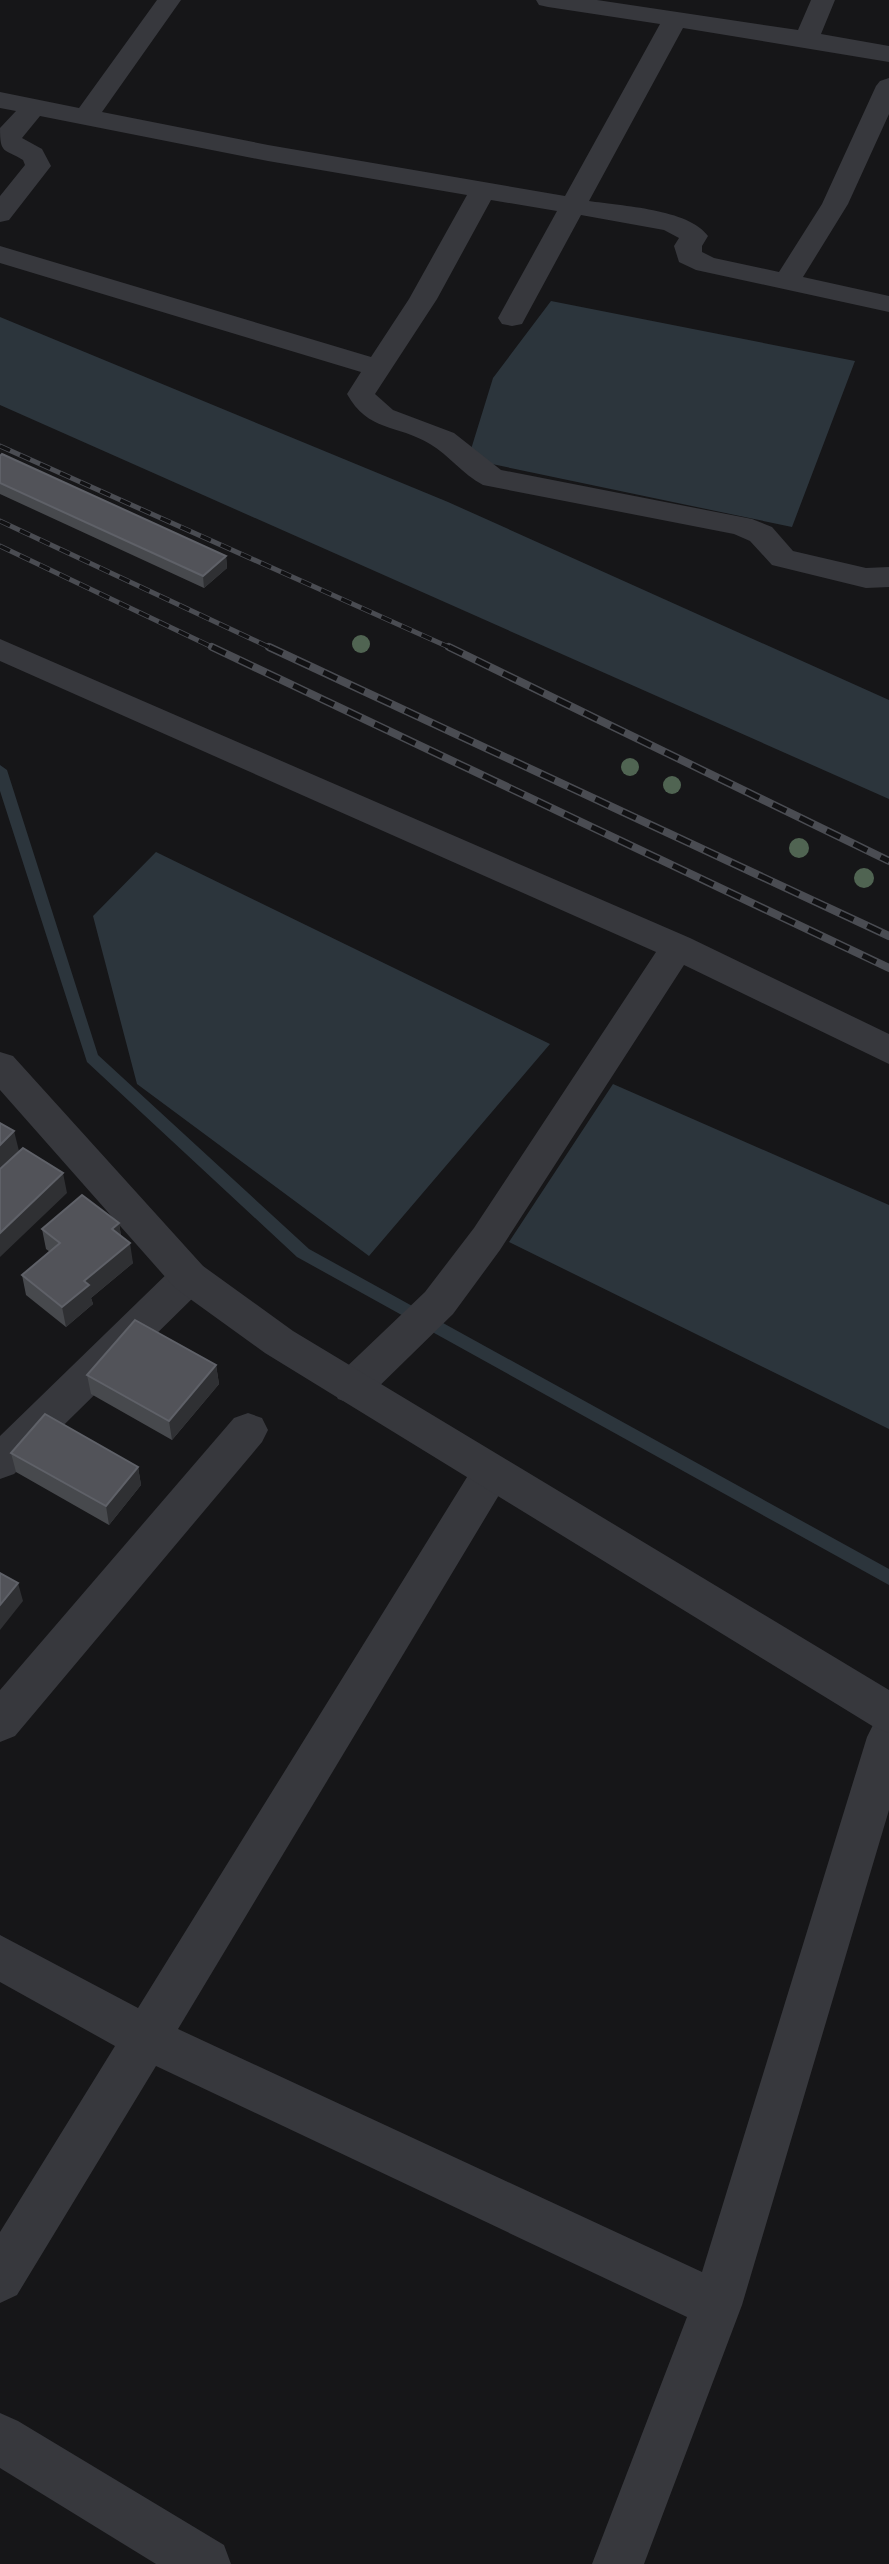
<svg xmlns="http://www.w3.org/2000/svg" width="889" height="2564" font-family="Quicksand,sans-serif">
	<rect width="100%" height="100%" fill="#161618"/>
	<!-- water -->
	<path fill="#2c353c" d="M551 301 855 361 792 527 468 459 493 378Z
		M0 317 448 502 889 700V799L0 405Z
		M156 852 550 1044 369 1256 137 1084 93 916Z
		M613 1084 889 1205V1429L509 1242Z"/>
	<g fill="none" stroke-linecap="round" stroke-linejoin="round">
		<!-- stream -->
		<path fill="#2c353c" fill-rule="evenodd" d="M0 765 7 770 98 1055 309 1249 889 1569V1585L297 1257 87 1062 0 791Z"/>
		<!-- minor -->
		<path fill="#37383d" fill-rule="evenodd" d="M157 0H181L102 112 268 145 565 196 660 24 548 7 539 5 536 0H597L798 30 811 0H835L821 34 889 46V62L683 28 589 201C621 206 689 209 708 236L702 246V252L714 258 779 272 822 204 876 86 880 81 889 78V114L848 204 803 277 889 296V312L696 270 679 262 674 246 679 238 664 230 581 215 522 324 512 326 502 324 498 318 557 211 491 200 437 299 375 394 393 410 454 433 501 470 752 519 772 527 793 551 866 568 889 567V587L866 588 772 565 750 541 734 534 483 485C462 474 449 455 430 444 397 424 368 432 347 394L361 372 0 263V246L371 357 409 299 467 195 268 161 40 116 22 138 42 149 51 166 9 220 0 222V196L25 165 23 160C4 148 0 155 0 128L16 111 0 108V92L79 108Z
			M0 639 690 938 889 1034V1064L684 965 500 1250 453 1314 366 1399 352 1404 338 1399 332 1387 338 1375 425 1292 474 1228 656 952 0 661Z
			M189 1261 203 1266 208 1277 203 1288 14 1474 0 1479V1436L175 1266Z
			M248 1413 262 1418 268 1430 262 1442 15 1736 0 1742V1690L234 1418Z
			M491 1456 505 1461 511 1473 505 1485 178 2029 702 2272 867 1737 874 1723 889 1717V1810L742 2305 644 2564H592L687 2317 156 2066 17 2295 0 2303V2232L115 2046 0 1982V1935L138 2008 477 1461Z
			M0 2413 18 2421 224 2545 231 2564H156L0 2468Z"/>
		<!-- tertiary -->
		<path fill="#37383d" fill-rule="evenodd" d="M0 1052 13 1056 203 1266 293 1331 889 1690V1733L874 1727 265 1353 175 1288 0 1090Z"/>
		<defs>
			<path id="rail-far1" d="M0 446 453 649
				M0 521 273 649
				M0 546 216 649"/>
			<path id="rail" d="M212 647 889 968
				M269 647 889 936
				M449 647 889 861"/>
		</defs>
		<!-- rail-far1 casing -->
		<use href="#rail-far1" stroke="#4a4c52" stroke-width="5"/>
		<!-- rail casing -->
		<use href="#rail" stroke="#4a4c52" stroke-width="8"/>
		<!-- rail-far1 -->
		<use href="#rail-far1" stroke="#111113" stroke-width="3.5" stroke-dasharray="11" stroke-linecap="butt"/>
		<!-- rail -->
		<use href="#rail" stroke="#111113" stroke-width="5" stroke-dasharray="15" stroke-linecap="butt"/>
	</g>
	<!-- trees -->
	<g fill="#506452">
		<circle cx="361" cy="644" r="9"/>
		<circle cx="630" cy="767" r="9"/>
		<circle cx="672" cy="785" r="9"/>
		<circle cx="799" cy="848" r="10"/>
		<circle cx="864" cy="878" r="10"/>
	</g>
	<!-- wall -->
	<path fill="#47494d" d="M0 456 226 556 227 568 204 588 0 494Z
		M119 1223 121 1236 133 1263 91 1298 93 1304 66 1327 26 1295 22 1275 50 1252 46 1249 42 1229Z
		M216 1365 219 1384 172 1440 91 1394 87 1375Z
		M11 1453 138 1467 141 1485 109 1525 16 1472Z"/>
	<!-- shaded-wall -->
	<path fill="#2f3033" d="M226 556 227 568 204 588 203 576Z
		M14 1131 19 1151 0 1170V1145Z
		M63 1173 67 1193 0 1257V1233Z
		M119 1223 122 1243 112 1229Z
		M130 1243 133 1263 91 1298 93 1304 66 1327 62 1307 84 1281Z
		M216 1365 219 1384 172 1440 169 1421Z
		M138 1467 141 1485 109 1525 106 1506Z
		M18 1583 23 1601 0 1630V1605Z"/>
	<!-- building -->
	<path fill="#525359" stroke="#5f6168" stroke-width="2" d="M2 454 226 556 203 576 0 483V456Z
		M0 1123 14 1131 0 1145Z
		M23 1148 63 1173 0 1233V1169Z
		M82 1195 119 1223 112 1229 130 1243 84 1281 89 1285 62 1307 22 1275 60 1243 42 1229Z
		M135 1320 216 1365 169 1421 87 1375Z
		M45 1414 138 1467 106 1506 11 1453Z
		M0 1573 18 1583 0 1605Z"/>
</svg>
